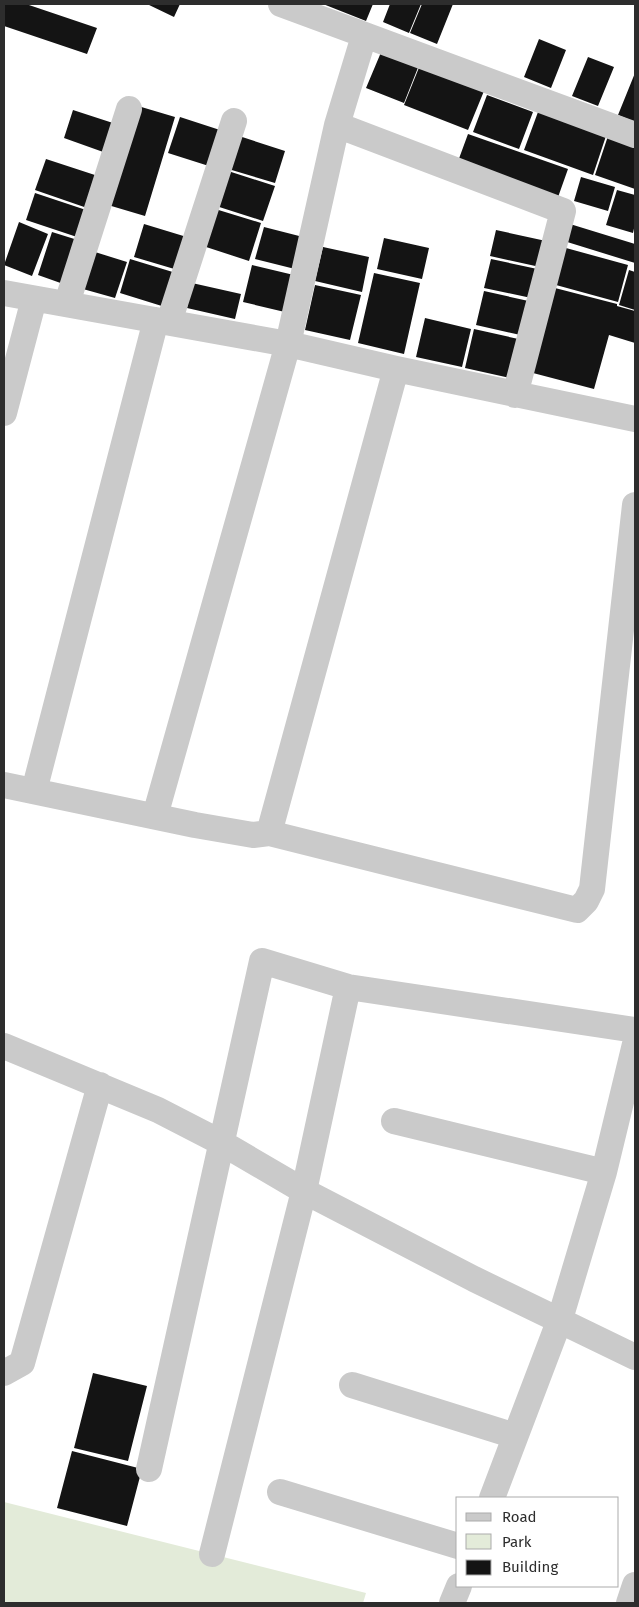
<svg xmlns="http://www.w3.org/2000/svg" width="639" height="1607" font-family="'Fira Sans',sans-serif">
	<rect width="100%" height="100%" fill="#fff"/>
	<!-- green -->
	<path fill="#e3ebd9" d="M4 1502 366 1593 363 1603H4Z"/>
	<!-- building -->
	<path fill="#141414" d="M4 4H26L97 28 87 54 4 26Z
		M147 4H180L174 17Z
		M323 4H373L366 21Z
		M390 4H421L409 33 383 22Z
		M422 4H453L437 44 410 33Z
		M539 39 566 50 551 88 524 77Z
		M382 50 419 65 404 103 366 88Z
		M588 57 614 67 598 106 572 96Z
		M420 65 484 91 468 130 404 105Z
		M635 73V122L618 115Z
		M487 95 533 112 519 149 473 132Z
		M138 106 175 117 145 216 108 205Z
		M73 110 116 124 106 153 64 138Z
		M538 112 606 136 593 175 524 150Z
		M180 117 223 131 212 167 168 153Z
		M468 134 568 169 557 200 457 164Z
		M236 135 285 151 275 183 225 168Z
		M608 136 635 146V189L595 175Z
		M46 159 101 177 90 209 35 190Z
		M225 170 275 186 263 221 213 205Z
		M581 177 615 187 608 211 574 201Z
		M617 190 635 195V224L633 233 606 225Z
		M35 193 86 210 77 237 26 220Z
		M212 208 261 223 249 261 200 245Z
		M19 222 48 234 32 276 4 265Z
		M144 224 190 238 181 271 134 257Z
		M570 224 635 244V263L564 241Z
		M264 227 307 238 299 270 255 259Z
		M496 230 546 241 540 267 490 256Z
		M52 232 84 242 69 286 38 275Z
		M384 238 429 248 422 279 377 269Z
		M323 247 369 257 362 292 315 281Z
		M566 248 628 265 618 302 556 285Z
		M95 252 127 262 115 298 83 289Z
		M130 259 176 273 165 307 120 293Z
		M491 259 542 270 536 299 484 288Z
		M252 265 298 276 289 313 243 302Z
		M629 270 635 272V310L619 305Z
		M374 273 420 283 404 354 358 343Z
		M192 283 241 294 235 319 187 308Z
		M315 285 361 295 350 340 305 330Z
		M555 288 617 304V306L635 311V343L609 335 594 389 533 373Z
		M484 291 533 302 525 336 476 325Z
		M425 318 471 329 462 367 416 357Z
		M474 329 523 340 514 379 465 368Z
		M93 1373 147 1386 128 1461 74 1448Z
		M72 1451 142 1469 127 1526 57 1508Z"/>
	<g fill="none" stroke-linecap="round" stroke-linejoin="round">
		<!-- minor -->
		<path stroke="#cacaca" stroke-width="26" d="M281 4 635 135
			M337 125 563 211 515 395
			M4 293 288 344 396 369 635 419
			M67 303 129 109
			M169 322 234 121
			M4 413 34 299
			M4 785 195 825 253 835 269 833 577 910 586 901 592 889 635 505
			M34 791 156 320
			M155 816 288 344 337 125 364 36
			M269 833 396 369
			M4 1046 158 1110 222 1143 304 1191 474 1279 635 1357
			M394 1121 604 1172
			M4 1373 22 1363 100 1085
			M352 1385 515 1436
			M149 1469 262 961 348 987 635 1030
			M280 1492 458 1546
			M492 1498 560 1319 604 1172 635 1044
			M212 1554 304 1191 348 987
			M452 1603 459 1586
			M629 1603 635 1585"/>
	</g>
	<!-- border -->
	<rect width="639" height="1607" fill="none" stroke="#2d2d2d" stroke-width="10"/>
	<!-- legend -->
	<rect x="456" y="1497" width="162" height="90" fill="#ffffff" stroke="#ababab"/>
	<rect x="466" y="1513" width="25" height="8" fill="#cacaca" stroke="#ababab"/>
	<text x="502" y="1522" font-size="15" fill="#2d2d2d">Road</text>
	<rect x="466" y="1534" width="25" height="15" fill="#e3ebd9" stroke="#ababab"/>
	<text x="502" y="1547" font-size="15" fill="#2d2d2d">Park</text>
	<rect x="466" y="1560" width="25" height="15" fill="#141414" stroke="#ababab"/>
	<text x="502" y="1572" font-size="15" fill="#2d2d2d">Building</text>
</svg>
